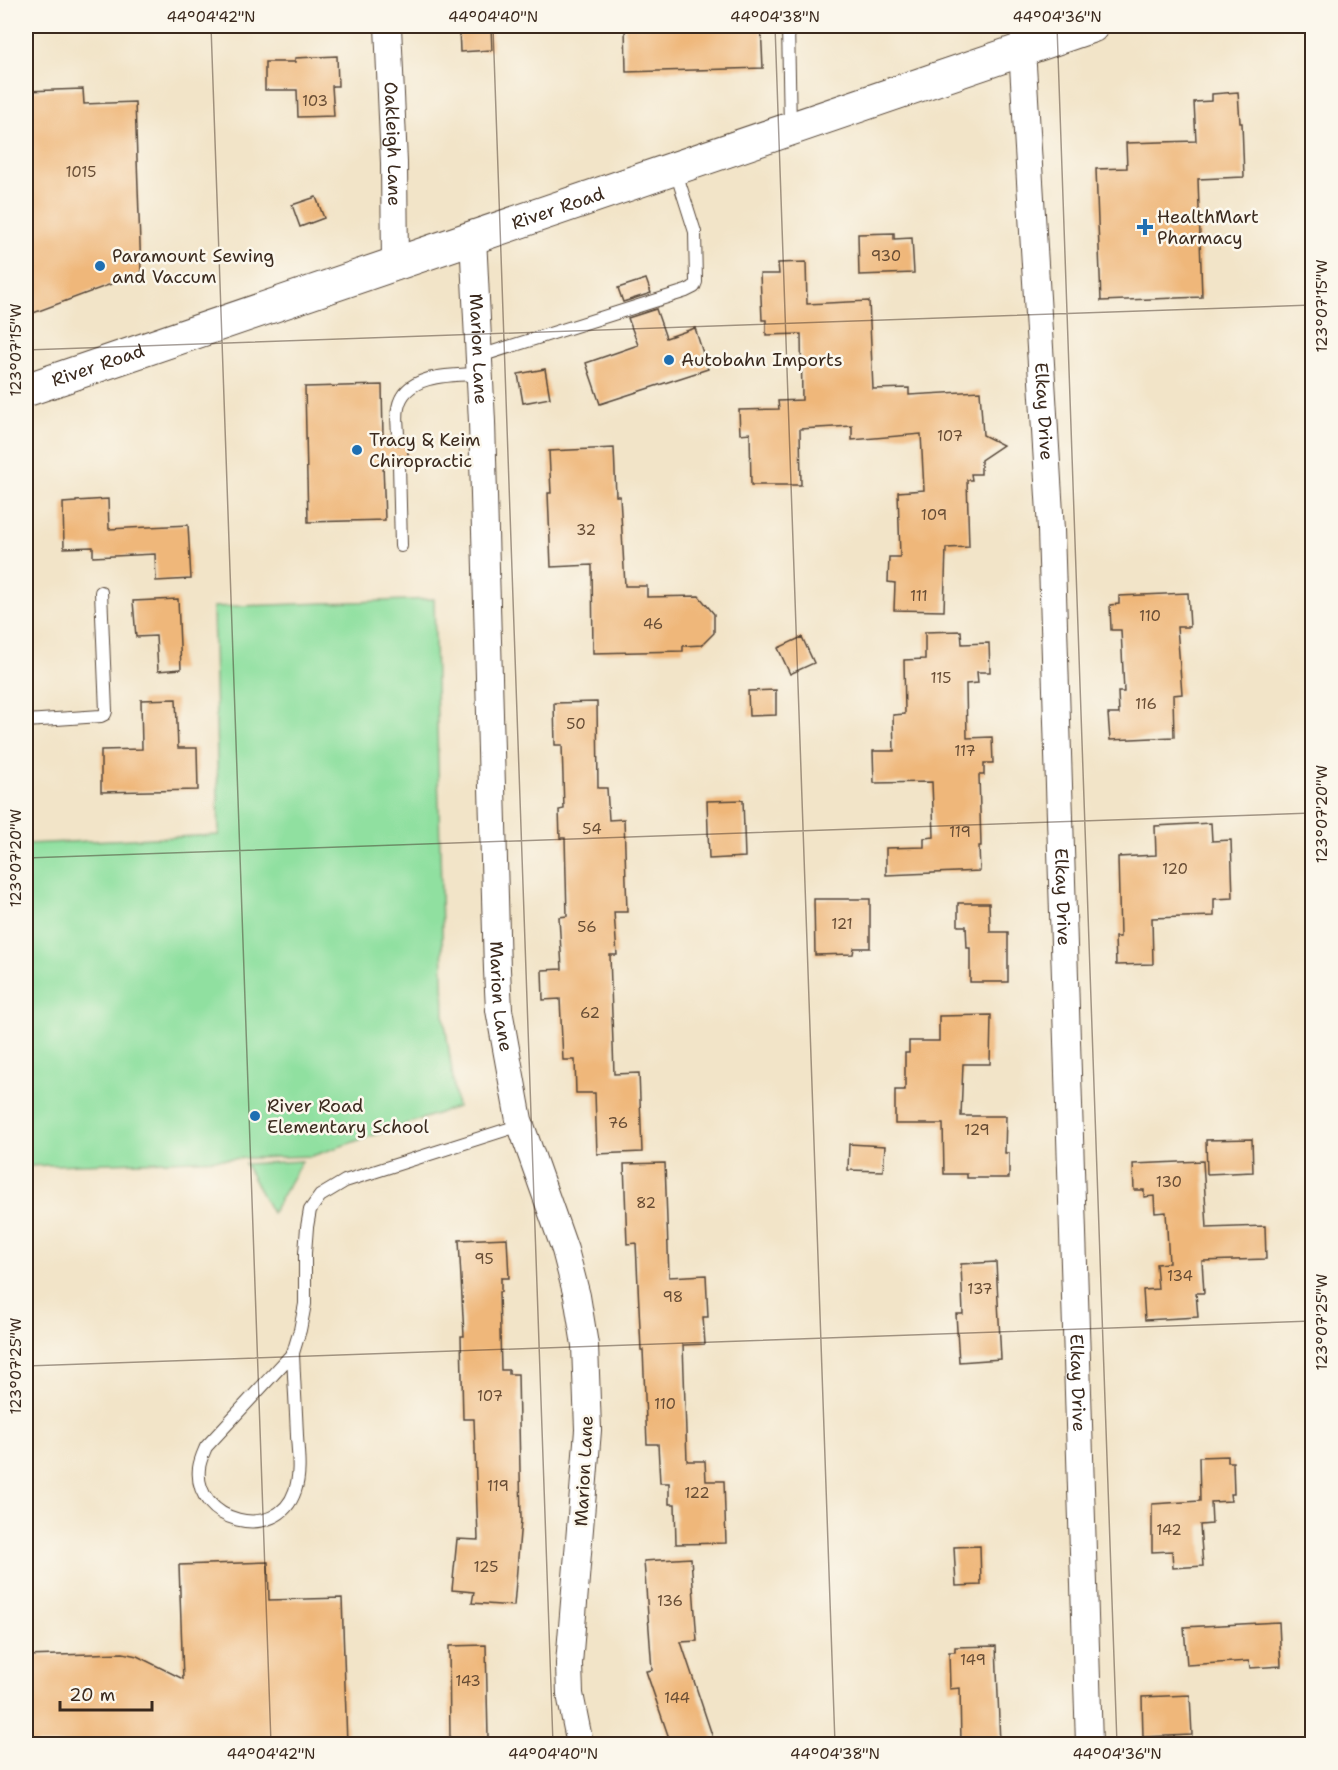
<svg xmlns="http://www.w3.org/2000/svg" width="1338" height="1770" font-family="'Shantell Sans',sans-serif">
	<rect width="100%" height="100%" fill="#fbf7ec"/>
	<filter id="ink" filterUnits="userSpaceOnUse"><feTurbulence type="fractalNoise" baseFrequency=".0167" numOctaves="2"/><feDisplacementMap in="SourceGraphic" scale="12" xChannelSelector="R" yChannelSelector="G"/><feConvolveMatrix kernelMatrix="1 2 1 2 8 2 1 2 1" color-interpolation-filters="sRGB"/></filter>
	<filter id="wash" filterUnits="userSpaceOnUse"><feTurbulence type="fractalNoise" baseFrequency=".008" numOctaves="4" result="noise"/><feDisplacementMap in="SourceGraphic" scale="24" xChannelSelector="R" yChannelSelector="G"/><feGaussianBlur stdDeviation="1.35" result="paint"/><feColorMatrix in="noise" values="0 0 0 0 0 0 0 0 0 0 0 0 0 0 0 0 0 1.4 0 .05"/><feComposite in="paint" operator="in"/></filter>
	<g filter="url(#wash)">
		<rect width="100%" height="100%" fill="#f2e4c8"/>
		<!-- green -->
		<path fill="#90e0a0" stroke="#66855f" stroke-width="1.5" d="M434 599 444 1016 457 1107 312 1156 26 1166V844L219 835 213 607Z
			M302 1161 272 1213 245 1164Z"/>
		<g id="blocks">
			<!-- building -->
			<path fill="#efb77a" d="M459 26H491L492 50 460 52Z
				M625 26H761L763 68 626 72Z
				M337 56 338 86H332L334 116 298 117 297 90H265V62H295V58Z
				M83 89 84 104 135 102 141 273 28 315 26 240V91Z
				M1238 92 1240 123H1242L1244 177 1198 179 1202 297 1101 301 1096 169 1127 168 1126 143 1196 141 1194 102 1212 101V94Z
				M316 197 324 218 300 227 292 205Z
				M894 233V239L912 238 914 273 859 275 858 234Z
				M806 262 807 304 869 301 873 389 909 388V395L980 391 983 435 1003 445 981 460V474H971L972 480H967L969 547 946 548 944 611 894 610 895 583 888 582 889 557H900L898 492 924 490 921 434 852 440V426L800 429 801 485H751L750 433 740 434 739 410 779 409 778 401 802 400 801 334 766 335V320H762L760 274H779L778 263Z
				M646 279 651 293 623 302 618 288Z
				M656 309 666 338 695 328 708 369 600 404 586 363 638 345 628 318Z
				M545 369 550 398 523 403 518 374Z
				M382 385 383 437H390L394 444 399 445 403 444 406 436H408V464L403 457 399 456 394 457 391 464H383L385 520 308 522 305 387Z
				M614 448 616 496H620L625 586H647V597L699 596 714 614V633L702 645 683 646V651L593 653 592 565 551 567 548 493H551L549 451Z
				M108 499 109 529 188 525 191 579 156 581 155 554 93 557V547L64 548 63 503 76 502V501Z
				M1188 593 1190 627H1177L1182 694 1173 695 1174 737 1110 740 1108 714H1119L1118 692H1124L1121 630H1111L1110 605 1119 604V596Z
				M178 599 181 669 158 671 156 636 136 637 133 601Z
				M961 631 962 644 989 643 990 672H977L978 683 966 684 967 738 992 737 993 763H984V775H979L981 846H979L980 871 886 875V848L924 847V838L934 837 932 782 874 783 873 751H894L893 715 905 714 904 660 925 659V632Z
				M802 637 814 663 790 674 778 648Z
				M776 690V715L749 716 748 691Z
				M176 699 178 748H197L198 790 101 792V750L142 749 141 700Z
				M597 702 598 788H607L609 820 624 819 627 912H614L617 955H610L614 1074 639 1073 642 1152 597 1154 595 1093H576L575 1060H563L560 999 543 1000 542 970 562 969 559 917 567 916 565 838H560L559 810 564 809 562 745H555L554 703Z
				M743 800 745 857 709 859 707 801Z
				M1211 823 1212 841 1231 840 1233 898 1214 899V916L1152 918 1153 964 1116 965 1115 937H1120L1118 857 1156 855 1155 826Z
				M814 899H870V948H854L853 954 815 955Z
				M958 903H989L990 932H1008V982H970V948H967L966 926H958Z
				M991 1015 990 1064H963L961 1116H1006L1005 1153H1009V1178H967V1174H944L943 1124H895V1090H905V1053H909V1041H939V1016Z
				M1252 1139 1253 1172 1207 1174 1206 1140Z
				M849 1144 885 1146 883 1171 848 1170Z
				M1203 1161 1207 1228 1265 1226 1266 1259 1202 1261 1204 1293H1196L1198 1317 1145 1320 1143 1290 1158 1289 1156 1264 1169 1263 1166 1212 1155 1213 1154 1196 1144 1197V1190H1134L1133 1164Z
				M665 1163 669 1277 706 1275 708 1317H703L705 1344 683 1345 687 1461H705L706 1481H724L726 1543 676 1544 675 1504H669V1483H660L658 1444H647L643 1350H641L636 1243 627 1244 624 1164Z
				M507 1238 509 1278H501V1292H499L501 1370H509V1374H518L521 1520 514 1606 472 1603 474 1592 452 1590 457 1539 478 1540 474 1419H463L461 1336H464L459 1240Z
				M996 1262 1001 1359 959 1362 956 1314H963L961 1264Z
				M1228 1456V1462H1233L1234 1494H1230L1231 1501 1211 1502 1212 1524 1200 1525 1203 1566 1173 1568 1172 1551 1152 1552V1504L1200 1501 1199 1457Z
				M980 1546 981 1585 956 1586 954 1547Z
				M691 1558 697 1641 681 1642 715 1744H671L646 1671 652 1670 644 1561Z
				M268 1562 269 1600 342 1598 347 1744H26V1656L123 1653 137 1656 183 1679 179 1565Z
				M1279 1622 1281 1666 1250 1668 1249 1661 1187 1665 1184 1627Z
				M486 1645 488 1738 450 1739 449 1646Z
				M996 1646 1000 1744H961L960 1688 950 1689 949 1652H955V1647Z
				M1190 1695 1192 1735 1143 1737 1142 1697Z"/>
		</g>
	</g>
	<g filter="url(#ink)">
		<use href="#blocks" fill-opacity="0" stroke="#564638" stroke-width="1.5"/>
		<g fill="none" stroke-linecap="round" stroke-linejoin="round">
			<defs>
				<path id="service" d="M788 26 790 128
					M480 356 686 291 694 287 696 282 695 232 675 169
					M398 437C398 427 396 417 398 408 404 373 454 375 480 374
					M399 464 401 546
					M26 721 101 716 105 714 106 711 101 592
					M293 1353C294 1381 296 1408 297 1436 298 1454 301 1473 295 1491 277 1544 193 1522 199 1468 200 1460 203 1454 206 1447L293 1353 300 1330 305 1304V1253L307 1227 310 1210 320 1196 345 1181 521 1125"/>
				<g id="minor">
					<path id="s1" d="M388 26 394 163 395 264"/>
					<path id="s2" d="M1022 49 1051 530 1089 1744"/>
					<path id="s3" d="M473 237 482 422 497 970 499 1010 519 1120 565 1250 577 1296 585 1345 588 1430 569 1664 570 1694 580 1744"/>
				</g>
				<g id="primary">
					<path id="s4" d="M26 390 1092 26"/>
				</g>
			</defs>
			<!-- service casing -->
			<use href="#service" stroke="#564638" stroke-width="14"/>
			<!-- minor casing -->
			<use href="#minor" stroke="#564638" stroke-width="28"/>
			<!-- primary casing -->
			<use href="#primary" stroke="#564638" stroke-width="35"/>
			<!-- service -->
			<use href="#service" stroke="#fff" stroke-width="12"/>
			<!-- minor -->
			<use href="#minor" stroke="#fff" stroke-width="26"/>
			<!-- primary -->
			<use href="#primary" stroke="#fff" stroke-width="33"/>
		</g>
	</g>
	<!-- ticks -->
	<path fill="none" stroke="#3b2a1e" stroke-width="1.5" stroke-opacity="0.45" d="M211 26 271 1744M493 26 553 1744M775 26 835 1744M1057 26 1117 1744M26 350 1312 305M26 858 1312 813M26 1366 1312 1321"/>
	<!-- markers -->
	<g fill="#1f6fb2" stroke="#fbf7ec" stroke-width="2">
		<path d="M1142 218h6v6h6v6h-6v6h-6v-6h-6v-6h6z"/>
		<circle cx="100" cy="266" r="6"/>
		<circle cx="669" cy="360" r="6"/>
		<circle cx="357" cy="450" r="6"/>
		<circle cx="255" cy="1116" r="6"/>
	</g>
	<g text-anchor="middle" stroke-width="5" stroke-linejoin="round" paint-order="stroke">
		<!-- number labels -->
		<g font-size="15" fill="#684d35">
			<text x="315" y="106">103</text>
			<text x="81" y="177">1015</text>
			<text x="886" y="261">930</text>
			<text x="950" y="441">107</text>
			<text x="934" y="520">109</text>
			<text x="586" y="535">32</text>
			<text x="919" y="601">111</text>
			<text x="1150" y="621">110</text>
			<text x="653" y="629">46</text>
			<text x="941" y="683">115</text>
			<text x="1146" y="709">116</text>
			<text x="576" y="729">50</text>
			<text x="965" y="756">117</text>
			<text x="592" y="834">54</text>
			<text x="960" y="837">119</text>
			<text x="1175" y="874">120</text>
			<text x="842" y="929">121</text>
			<text x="587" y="932">56</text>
			<text x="590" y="1018">62</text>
			<text x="618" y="1128">76</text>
			<text x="977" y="1135">129</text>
			<text x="1169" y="1187">130</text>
			<text x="646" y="1208">82</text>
			<text x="484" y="1264">95</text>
			<text x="1180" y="1281">134</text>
			<text x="980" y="1294">137</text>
			<text x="673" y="1302">98</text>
			<text x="490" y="1401">107</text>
			<text x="665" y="1409">110</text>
			<text x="498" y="1491">119</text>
			<text x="697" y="1498">122</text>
			<text x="1169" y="1535">142</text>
			<text x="486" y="1572">125</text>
			<text x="670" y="1606">136</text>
			<text x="973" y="1665">149</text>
			<text x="468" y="1686">143</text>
			<text x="677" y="1703">144</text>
		</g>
		<!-- street labels -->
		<g font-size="18" fill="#3b2a1e" stroke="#fbf7ec">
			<text dy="6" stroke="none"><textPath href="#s1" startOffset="118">Oakleigh Lane</textPath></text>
			<text dy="6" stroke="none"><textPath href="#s4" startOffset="562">River Road</textPath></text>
			<text dy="6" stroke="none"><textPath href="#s3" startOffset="112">Marion Lane</textPath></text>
			<text dy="6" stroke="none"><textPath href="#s4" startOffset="76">River Road</textPath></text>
			<text dy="6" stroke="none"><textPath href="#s2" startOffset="363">Elkay Drive</textPath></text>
			<text dy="6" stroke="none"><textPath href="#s2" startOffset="849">Elkay Drive</textPath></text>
			<text dy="6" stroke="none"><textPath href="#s3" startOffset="760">Marion Lane</textPath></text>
			<text dy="6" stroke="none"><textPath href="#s2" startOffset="1335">Elkay Drive</textPath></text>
			<text transform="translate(584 1471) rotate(-87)" y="6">Marion Lane</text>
		</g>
		<!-- poi labels -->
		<g font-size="18" fill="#3b2a1e" stroke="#fbf7ec" text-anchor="start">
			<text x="1157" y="223">HealthMart<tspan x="1157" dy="21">Pharmacy</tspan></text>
			<text x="112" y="262">Paramount Sewing<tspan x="112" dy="21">and Vaccum</tspan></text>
			<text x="681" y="366">Autobahn Imports</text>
			<text x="369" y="446">Tracy &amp; Keim<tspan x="369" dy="21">Chiropractic</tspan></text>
			<text x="267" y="1112">River Road<tspan x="267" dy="21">Elementary School</tspan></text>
		</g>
	</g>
	<!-- margin -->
	<rect width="1338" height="1770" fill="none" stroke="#fbf7ec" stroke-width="66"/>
	<!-- scale -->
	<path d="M60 1701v9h92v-9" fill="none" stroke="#3b2a1e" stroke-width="3"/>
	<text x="69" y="1701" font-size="18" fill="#3b2a1e" stroke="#fbf7ec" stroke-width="4.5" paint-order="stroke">20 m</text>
	<rect x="33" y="33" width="1272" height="1704" fill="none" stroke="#3b2a1e" stroke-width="2"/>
	<g font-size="15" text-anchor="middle" fill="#3b2a1e">
		<text x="211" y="22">44°04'42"N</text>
		<text x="493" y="22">44°04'40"N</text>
		<text x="775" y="22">44°04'38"N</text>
		<text x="1057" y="22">44°04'36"N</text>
		<text transform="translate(1322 306) rotate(-90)" y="5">123°07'15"W</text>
		<text transform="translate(16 350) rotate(-90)" y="5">123°07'15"W</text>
		<text transform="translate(1322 814) rotate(-90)" y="5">123°07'20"W</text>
		<text transform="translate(16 858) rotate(-90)" y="5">123°07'20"W</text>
		<text transform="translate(1322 1322) rotate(-90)" y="5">123°07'25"W</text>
		<text transform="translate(16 1366) rotate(-90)" y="5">123°07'25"W</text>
		<text x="271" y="1759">44°04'42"N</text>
		<text x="553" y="1759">44°04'40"N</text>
		<text x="835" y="1759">44°04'38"N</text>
		<text x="1117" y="1759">44°04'36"N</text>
	</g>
</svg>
